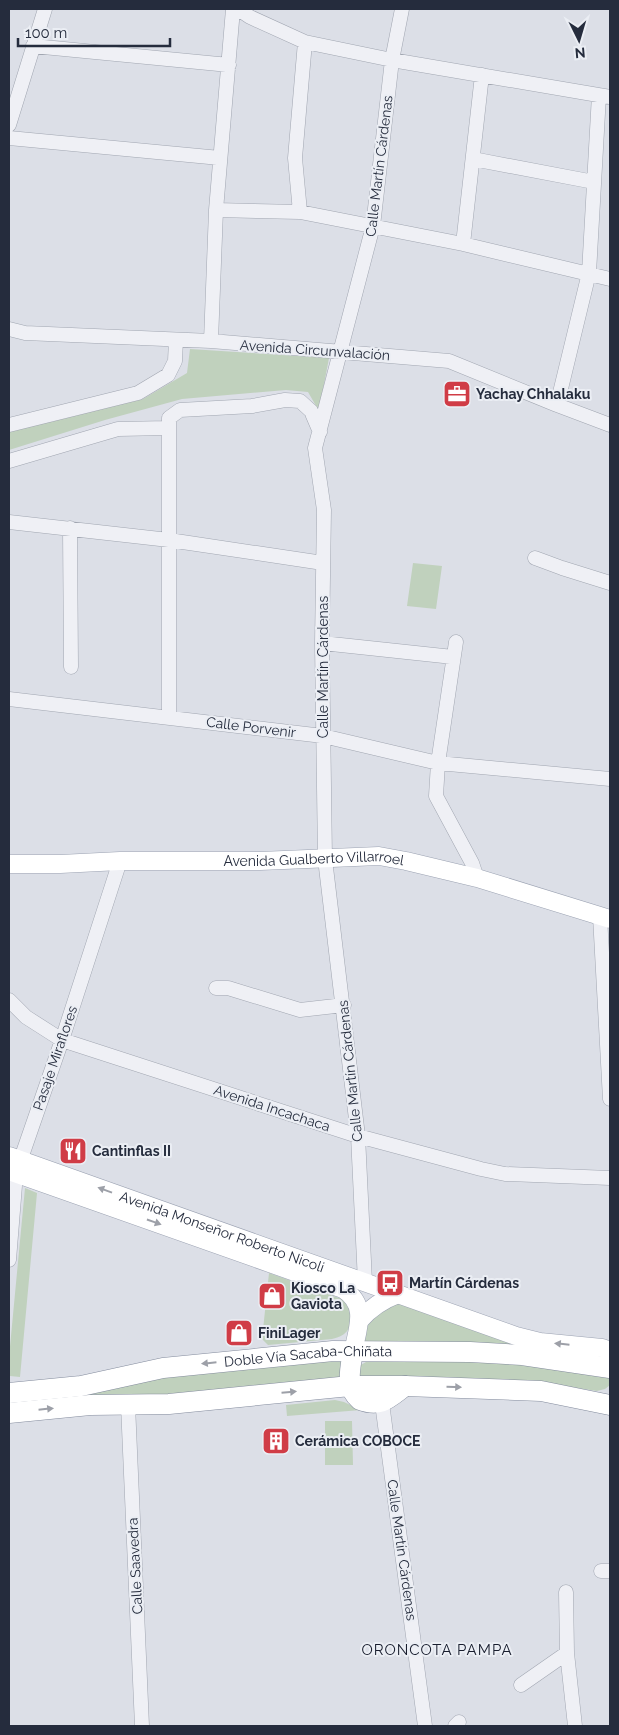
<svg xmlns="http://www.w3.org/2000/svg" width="619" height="1735" font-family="Raleway,sans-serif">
	<rect width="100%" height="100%" fill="#dcdfe7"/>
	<!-- green -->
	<path fill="#c0d1bd" d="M190 349 329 358 319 411 308 392 286 390 182 399 105 420 9 450V432L143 399 187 373Z
		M413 563 442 566 436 609 407 606Z
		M25 1188 37 1193 20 1377 10 1376 9 1357Z
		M269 1273 342 1299C357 1314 354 1335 332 1339L268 1345 262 1339Z
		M399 1301 522 1345 361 1343 366 1321Z
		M346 1356 343 1381 177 1398H83L81 1393 167 1374Z
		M468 1357 610 1374V1385L605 1389 597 1391 551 1384 354 1380 359 1366 366 1362Z
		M335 1400 344 1402 361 1410 287 1416 286 1405Z
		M325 1421H352L353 1465H325Z"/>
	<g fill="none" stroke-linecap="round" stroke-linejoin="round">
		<defs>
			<path id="minor" d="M238 9 250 17 305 42 392 60 610 97
				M33 46 229 65
				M9 125 45 9
				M9 138 220 158
				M473 159 594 182
				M216 210 300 212 463 244 610 279
				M300 212 295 158 305 42
				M463 244 482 75
				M9 329 25 333 211 341 449 361 557 405 610 425
				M211 341 216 210 233 9
				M557 405 589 273 599 95
				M9 425 138 393 168 375 175 361 176 340
				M9 461 118 429 168 428
				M9 522 169 540 323 563
				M70 528 71 667
				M535 558 562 568 610 583
				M456 642 438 763 436 796 472 863 477 878
				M322 643 453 657
				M9 699 323 736 438 763 610 779
				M169 717V418L180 410 252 406 285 400 300 401 311 411 320 432
				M600 916 610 1099
				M216 988H228L300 1010 344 1005
				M9 1000 26 1017 62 1040 358 1136 481 1169 505 1174 610 1178
				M9 1260 16 1173 62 1040 120 861
				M365 1282 358 1136 325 859 322 643 324 510 315 448 373 226 392 60 402 9
				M382 1403 425 1726
				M128 1405 142 1726
				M601 1571H610
				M566 1592 567 1653 575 1726
				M521 1685 567 1653
				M455 1726 459 1722"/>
			<g id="major">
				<path id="s1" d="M9 864H60L120 861H260L379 856 406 861 477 878 610 919"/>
				<path id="s2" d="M9 1156 516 1336 540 1342 602 1348 610 1351"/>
				<path d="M9 1171 343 1289C368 1305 358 1327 353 1352"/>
				<path d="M360 1320C371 1307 382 1300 398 1294"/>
			</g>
			<g id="highway">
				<path d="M353 1352C350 1369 345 1387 360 1400 381 1408 389 1398 405 1386"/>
				<path id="s3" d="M9 1393 81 1386 163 1368 333 1351 470 1352 522 1355 610 1368"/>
				<path d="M9 1413 90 1405 169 1404 350 1386H405L541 1391 610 1405"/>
			</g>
		</defs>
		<!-- minor casing -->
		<use href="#minor" stroke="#a1a6b1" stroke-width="15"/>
		<!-- major casing -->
		<use href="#major" stroke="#9ba2b2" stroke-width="19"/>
		<!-- highway casing -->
		<use href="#highway" stroke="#838b9d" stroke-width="21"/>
		<!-- minor -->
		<use href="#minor" stroke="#eff0f5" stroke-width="14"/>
		<!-- major -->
		<use href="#major" stroke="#fff" stroke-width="18"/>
		<!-- highway -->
		<use href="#highway" stroke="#fff" stroke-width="20"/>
	</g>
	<!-- one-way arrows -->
	<defs><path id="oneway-solid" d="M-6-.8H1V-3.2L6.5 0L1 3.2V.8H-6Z" transform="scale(1.25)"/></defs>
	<g fill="#9da0a8">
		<use href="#oneway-solid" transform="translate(105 1190) rotate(-160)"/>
		<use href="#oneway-solid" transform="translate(154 1222) rotate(19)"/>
		<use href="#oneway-solid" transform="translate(562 1344) rotate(-174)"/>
		<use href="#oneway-solid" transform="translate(209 1363) rotate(174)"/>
		<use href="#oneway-solid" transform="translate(454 1387) rotate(2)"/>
		<use href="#oneway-solid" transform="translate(289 1392) rotate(-5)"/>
		<use href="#oneway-solid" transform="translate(46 1409) rotate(-6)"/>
	</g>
	<!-- icons -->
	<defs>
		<symbol id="office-square" viewBox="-11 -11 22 22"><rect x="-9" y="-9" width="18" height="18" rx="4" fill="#d03c46" stroke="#ebeef4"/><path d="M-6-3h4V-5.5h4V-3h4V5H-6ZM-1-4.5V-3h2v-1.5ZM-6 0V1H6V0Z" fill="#fff"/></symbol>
		<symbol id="restaurant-square" viewBox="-11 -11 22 22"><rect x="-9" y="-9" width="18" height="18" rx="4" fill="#d03c46" stroke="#ebeef4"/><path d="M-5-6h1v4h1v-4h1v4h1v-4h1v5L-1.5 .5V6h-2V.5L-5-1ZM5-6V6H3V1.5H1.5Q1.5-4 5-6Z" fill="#fff"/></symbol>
		<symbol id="bus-square" viewBox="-11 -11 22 22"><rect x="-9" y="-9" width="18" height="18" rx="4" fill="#d03c46" stroke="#ebeef4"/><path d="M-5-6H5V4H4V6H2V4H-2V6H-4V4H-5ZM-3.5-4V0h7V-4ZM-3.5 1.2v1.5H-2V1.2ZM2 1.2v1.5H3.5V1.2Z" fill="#fff"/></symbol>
		<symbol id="shop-square" viewBox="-11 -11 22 22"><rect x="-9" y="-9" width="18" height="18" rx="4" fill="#d03c46" stroke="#ebeef4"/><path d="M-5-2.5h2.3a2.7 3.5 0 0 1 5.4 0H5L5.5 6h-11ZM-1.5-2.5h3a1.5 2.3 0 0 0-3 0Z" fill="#fff"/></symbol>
		<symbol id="building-square" viewBox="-11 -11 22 22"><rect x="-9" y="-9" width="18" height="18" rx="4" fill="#d03c46" stroke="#ebeef4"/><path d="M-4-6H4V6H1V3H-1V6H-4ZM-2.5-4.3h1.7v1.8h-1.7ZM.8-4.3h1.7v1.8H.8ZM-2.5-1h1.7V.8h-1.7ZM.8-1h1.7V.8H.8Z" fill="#fff"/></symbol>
	</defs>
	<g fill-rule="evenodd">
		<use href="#office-square" x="441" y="378" width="32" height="32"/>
		<use href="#restaurant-square" x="57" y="1135" width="32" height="32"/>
		<use href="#bus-square" x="374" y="1267" width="32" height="32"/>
		<use href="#shop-square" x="256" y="1280" width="32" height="32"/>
		<use href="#shop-square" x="223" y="1317" width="32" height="32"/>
		<use href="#building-square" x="260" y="1425" width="32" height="32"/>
	</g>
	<g text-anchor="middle" stroke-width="4" stroke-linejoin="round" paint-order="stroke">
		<!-- street labels -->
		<g font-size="14" fill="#252c3d" stroke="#ebeef4">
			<text transform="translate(379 166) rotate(-83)" y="5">Calle Martín Cárdenas</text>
			<text transform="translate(315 350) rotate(4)" y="5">Avenida Circunvalación</text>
			<text transform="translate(323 667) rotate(-90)" y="5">Calle Martín Cárdenas</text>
			<text transform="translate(251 727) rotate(7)" y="5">Calle Porvenir</text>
			<text dy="5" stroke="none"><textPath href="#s1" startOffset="305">Avenida Gualberto Villarroel</textPath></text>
			<text transform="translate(55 1058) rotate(-71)" y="5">Pasaje Miraflores</text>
			<text transform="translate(350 1071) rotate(-96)" y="5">Calle Martín Cárdenas</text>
			<text transform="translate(272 1108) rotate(18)" y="5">Avenida Incachaca</text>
			<text dy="5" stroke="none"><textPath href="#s2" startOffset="226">Avenida Monseñor Roberto Nicoli</textPath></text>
			<text dy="5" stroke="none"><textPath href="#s3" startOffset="302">Doble Vía Sacaba-Chiñata</textPath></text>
			<text transform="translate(402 1550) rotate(82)" y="5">Calle Martín Cárdenas</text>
			<text transform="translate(135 1566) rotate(-93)" y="5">Calle Saavedra</text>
		</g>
		<!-- poi labels -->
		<g font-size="14" font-weight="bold" fill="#252c3d" stroke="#ebeef4" text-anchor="start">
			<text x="476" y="399">Yachay Chhalaku</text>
			<text x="92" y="1156">Cantinflas II</text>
			<text x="409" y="1288">Martín Cárdenas</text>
			<text x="291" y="1293">Kiosco La<tspan x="291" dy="16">Gaviota</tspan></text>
			<text x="258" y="1338">FiniLager</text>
			<text x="295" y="1446">Cerámica COBOCE</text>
		</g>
		<!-- neighbourhood labels -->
		<g font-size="15" letter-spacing="1" fill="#181d2e" stroke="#ebeef4">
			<text x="437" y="1655">ORONCOTA PAMPA</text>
		</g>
	</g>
	<!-- border -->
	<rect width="619" height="1735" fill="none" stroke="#252c3d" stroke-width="20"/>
	<!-- north arrow -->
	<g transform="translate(579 40) rotate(175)" stroke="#ebeef4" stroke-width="4" paint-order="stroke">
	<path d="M0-4L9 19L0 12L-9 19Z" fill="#252c3d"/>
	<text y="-8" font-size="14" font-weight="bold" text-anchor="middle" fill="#252c3d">N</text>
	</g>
	<!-- scale -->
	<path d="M18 38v8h152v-8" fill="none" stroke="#252c3d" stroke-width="2.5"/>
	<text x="25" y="38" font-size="15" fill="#252c3d" stroke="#ebeef4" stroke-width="4" paint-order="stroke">100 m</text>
</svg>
